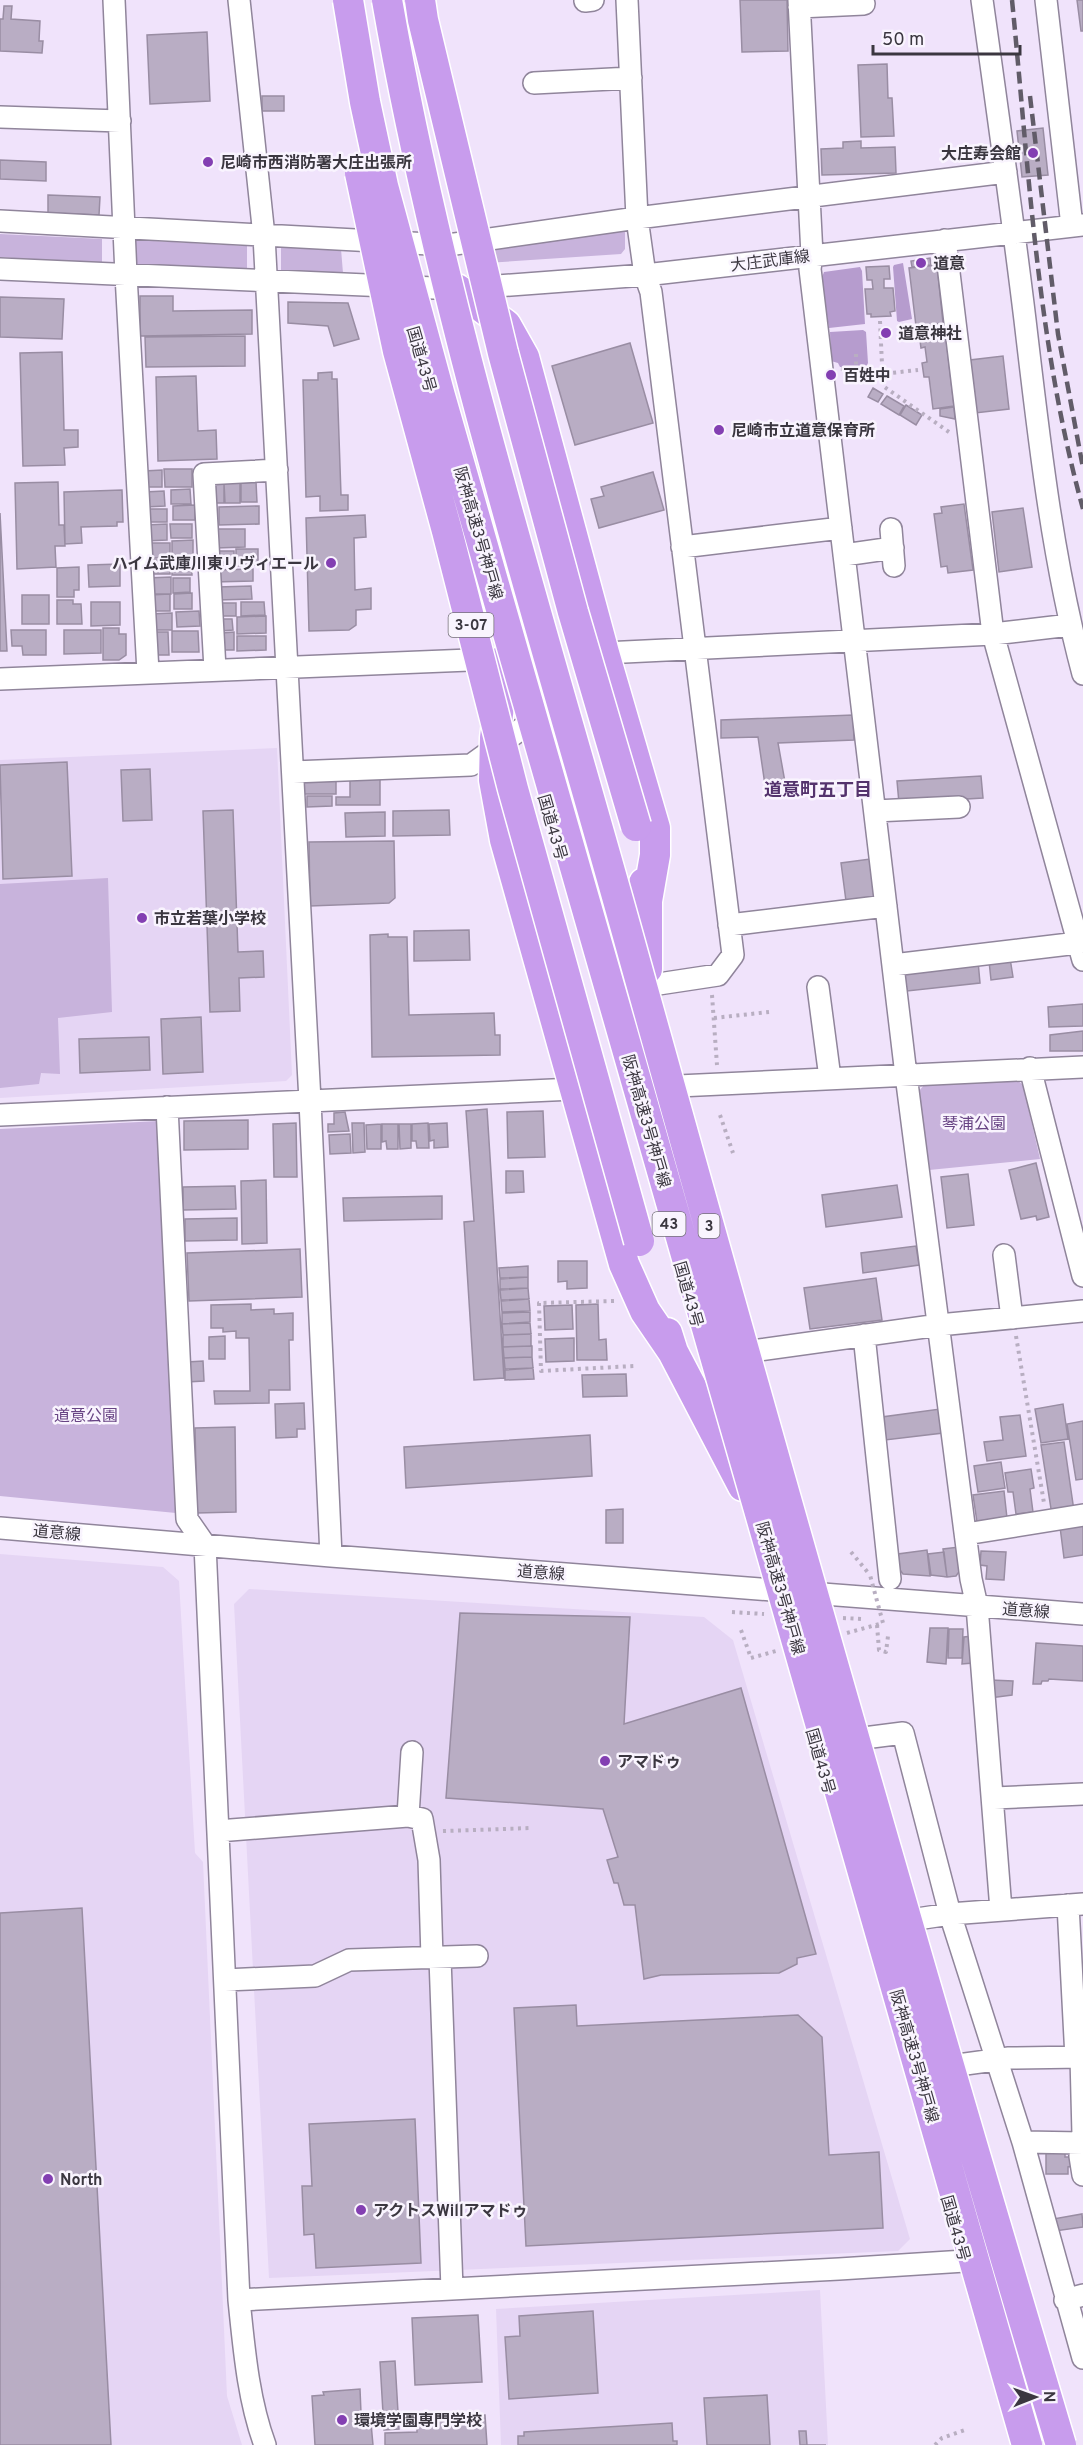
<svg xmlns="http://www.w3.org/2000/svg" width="1083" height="2445" font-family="Overpass,'Noto Sans JP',sans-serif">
	<rect width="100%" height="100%" fill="#f0e3fb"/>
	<!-- built -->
	<path fill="#e5d5f4" d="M277 748 292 1075 286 1081 0 1098V760Z
		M0 1554 163 1567 179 1581 195 1853 203 1862 227 2396 242 2445H0Z
		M249 1589 704 1617 733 1640 910 2239 898 2251 269 2278 234 1604Z
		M820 2290 828 2445H501L496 2309Z"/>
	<!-- green -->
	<path fill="#c8b3dc" d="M625 230V249L621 254 486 263 482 247Z
		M0 234 102 239V264L0 257Z
		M135 240 247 246V271L135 264Z
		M281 245 341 249 343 273 281 272Z
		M108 878 112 1012 58 1018 60 1074 41 1073 39 1084 0 1088V884Z
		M1015 1078 1023 1085 1040 1159 929 1170 918 1092 926 1083Z
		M159 1121 176 1513 0 1496V1129Z"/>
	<!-- forest -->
	<path fill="#b69cce" d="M903 263 912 319 899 322 897 321 893 267 894 265Z
		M860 267 862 271 865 324 829 328 821 280 824 272Z
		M863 330 866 332 868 363 866 367H840L838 363 831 361 830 332Z"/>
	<!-- building -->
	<path fill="#b9adc4" stroke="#998da3" stroke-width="1.5" d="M740 0H787L788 51 742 52Z
		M1077 0H1083V31H1081Z
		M4 6H12L11 19 40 21 39 41H43L42 53 0 51V19H3Z
		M207 32 210 101 150 104 147 35Z
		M887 64 888 98H892L894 136 861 137 858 65Z
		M262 96H284V111H262Z
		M1043 128 1048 175 1022 177 1017 131Z
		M861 141V148L895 147 896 173 822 175 821 149 843 148V142Z
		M0 160 46 162V181L0 179Z
		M48 195 100 197 99 215 48 213Z
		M930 258 931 265 912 267 911 261Z
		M937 265 943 323 936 324 937 331 945 330 954 406 933 409 929 377H924L922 363 927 362 925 347 921 348 919 333 923 332 922 325 916 326 909 268Z
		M889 266 890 279H884V288H893L895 311 890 312 891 316 871 317V314H867L865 289H873L872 280H867L866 267Z
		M140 296H173V311L252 310V334L140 336Z
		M0 297 64 299 62 339 0 337Z
		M288 302 348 303 359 339 334 346 328 326 288 323Z
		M245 336V366L146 367 145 337Z
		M630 343 653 423 575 445 552 366Z
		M62 352 64 430H78V447L64 448 65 465 23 466 20 353Z
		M1003 356 1009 409 975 413 970 360Z
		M332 372V379H337L341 495H348V510L320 511V496L306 497 303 380H318V373Z
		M196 376 198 431 216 430 217 459 158 461 156 377Z
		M873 388 883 394 878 402 868 397Z
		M887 396 904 406 899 415 881 404Z
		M906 405 922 415 916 425 900 415Z
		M954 407 955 419 940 416V409Z
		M164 469H192V487H165Z
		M162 470V487H144V471Z
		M653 472 664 510 599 528 591 499 604 496 601 487Z
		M58 482 59 525H64L65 546H55L56 567 17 569 15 483Z
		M256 482 257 502H241V483Z
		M209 483H224V503H209Z
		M224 483H240V503H225Z
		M190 489 191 504H171V490Z
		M122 490 123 522H117V526L81 527 82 543 65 544 64 492Z
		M164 491 165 506 145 507V492Z
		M964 504 973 570 948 573 947 566 941 567 934 514 942 513 941 507Z
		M195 505V520H173V506Z
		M259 506V524L219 525V507Z
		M1023 508 1032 567 999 572 992 512Z
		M146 509H167V522H146Z
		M0 513 7 651H0Z
		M365 515 366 537 354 538 355 590 371 588V609L356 610V625L349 630 309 631 306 518Z
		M167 524V540L145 541V525Z
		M170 524H192V538H171Z
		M216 529H245V547L216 548Z
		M193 540V555H172V541Z
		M146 543H170V558H146Z
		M236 549H258V565L236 566Z
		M213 551H234V566H213Z
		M147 560H170V574H148Z
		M172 560H191L192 575H172Z
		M120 564V586L89 587 88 565Z
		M79 567V590H74V597H57V568Z
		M253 569V581L214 582V570Z
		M171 577V594H148L147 578Z
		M173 578H190V592L173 593Z
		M251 586 252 599 218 600V587Z
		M192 593V609H174V594Z
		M170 594V611H149V595Z
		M22 595H49V624H22Z
		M57 600H73V604H81L82 624H57Z
		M91 602H120V625L91 626Z
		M241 602H264L265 615 241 616Z
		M215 603H236V616H215Z
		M199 611 200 626 177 627 176 612Z
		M172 613V630H150L149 614Z
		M266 616V633L237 634V617Z
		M220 619H232L233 630 220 631Z
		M103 628H119V634H126V655L119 660H103Z
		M11 630H46V655H23L22 646H12Z
		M64 630H101V653L64 654Z
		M172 631H198L199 652H172Z
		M151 632H168L169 655H154Z
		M234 632V650H222V633Z
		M237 636H266V650L237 651Z
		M853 715 854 740 778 743 785 782 765 785 758 737 721 738V720Z
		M67 762 72 876 3 879 0 765Z
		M150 769 152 820 123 821 121 770Z
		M981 776 983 798 899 803 897 781Z
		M304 778H336V794H304Z
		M380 779V805H336V797H350V780Z
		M307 796H332V806L307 807Z
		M233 810 238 952 263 951 264 977 239 978 240 1011 210 1012 203 811Z
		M449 810 450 835 393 836V811Z
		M385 812V836L346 837 345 813Z
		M394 841 395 898 389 903 310 906 309 842Z
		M870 859 875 897 846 901 841 863Z
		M469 930 470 960 414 961V931Z
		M388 934V937H407L409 1015 494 1013 495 1035H500V1055L372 1057 370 935Z
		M1010 958 1013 977 991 980 989 961Z
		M978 961 980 983 907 991 904 970Z
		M1083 1004V1026L1049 1027 1048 1007Z
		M201 1017 203 1072 163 1074 161 1019Z
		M1083 1031V1051H1050V1035Z
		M149 1037 150 1070 80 1073 79 1039Z
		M487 1109 504 1378 474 1380 464 1222 474 1221 466 1111Z
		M543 1111 545 1157 508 1158 507 1112Z
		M345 1112 349 1131 328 1132V1124H334V1113Z
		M248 1120V1149L184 1150V1121Z
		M296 1123 297 1177H274L273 1124Z
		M352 1123H364L365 1152 353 1153Z
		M428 1123 429 1148H417L416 1141H412V1124Z
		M447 1123 448 1147 434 1148V1140L430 1141 429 1124Z
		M381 1124V1149H367L366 1125Z
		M382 1124H398V1149H387L386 1141 382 1142Z
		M399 1124H411V1148L400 1149Z
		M350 1134 351 1153 330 1154 329 1135Z
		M1036 1163 1049 1217 1037 1220 1036 1216 1021 1219 1009 1170Z
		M506 1171H523L524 1192 506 1193Z
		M968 1174 974 1225 947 1228 941 1177Z
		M266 1180 267 1243 242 1244 241 1181Z
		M897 1185 902 1217 826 1227 822 1195Z
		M235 1186 236 1209 183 1210V1187Z
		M442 1196V1219L344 1221 343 1198Z
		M237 1218V1240L185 1241V1219Z
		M916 1246 919 1265 863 1273 861 1253Z
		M300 1249 302 1297 189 1301 187 1253Z
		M558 1261H587V1288L567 1289V1281L558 1282Z
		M528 1266V1277L500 1278 499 1268Z
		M528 1277V1288L500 1289V1279Z
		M876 1278 882 1320 810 1329 804 1288Z
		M528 1288 529 1299 501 1300 500 1290Z
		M529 1299 530 1311 502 1312 501 1301Z
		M251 1304V1310L274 1309V1314L293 1313V1340H289L290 1390H269V1403L215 1404 214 1391H250L249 1338H236V1331L223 1332V1328H211V1305Z
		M598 1304 599 1340 606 1339 607 1360H577L576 1305Z
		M572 1305 573 1329 545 1330 544 1306Z
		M530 1312V1322L502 1324V1313Z
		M530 1323 531 1334 503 1335 502 1324Z
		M531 1334V1346L503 1347V1335Z
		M225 1336V1359H209V1337Z
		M574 1338V1361L546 1362 545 1339Z
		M532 1346V1357L504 1358 503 1347Z
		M532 1357 533 1368 505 1369 504 1358Z
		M203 1361 204 1381 187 1382V1362Z
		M533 1368 534 1379 505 1380V1370Z
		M626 1374 627 1396 583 1397 582 1375Z
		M304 1403 305 1429H297V1437L276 1438 275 1404Z
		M1063 1404 1068 1439 1041 1443 1035 1409Z
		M940 1409 943 1433 885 1440 882 1417Z
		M1020 1415 1026 1456 987 1461 984 1442 1003 1440 1000 1417Z
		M1083 1421V1479L1076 1480 1067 1424Z
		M235 1427 236 1512 197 1513 195 1428Z
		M590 1435 592 1476 406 1488 404 1447Z
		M1064 1442 1074 1511 1052 1515 1041 1445Z
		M1001 1462 1005 1488 978 1492 974 1466Z
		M1031 1469 1034 1488 1030 1489 1033 1512 1016 1514 1013 1492H1008L1005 1473Z
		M1004 1491 1007 1518 977 1522 973 1495Z
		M623 1509V1543H606V1510Z
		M1083 1524V1555L1064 1558 1060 1527Z
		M959 1547 961 1569 956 1576 947 1577 943 1549Z
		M927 1550 930 1576 903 1574 900 1570 898 1554Z
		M981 1551 1006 1552 1004 1580 986 1579 987 1566 980 1565Z
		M944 1552 947 1577 931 1575 928 1554Z
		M460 1613 630 1617 624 1724 741 1688 816 1954 797 1958V1964L779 1973 661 1975 644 1979 635 1905H624L618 1883H614L607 1860 618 1857 603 1809 446 1798Z
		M930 1628H948L946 1664 927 1662Z
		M949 1629H963L962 1658H948Z
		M972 1636 973 1663 962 1664 964 1637Z
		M1036 1643 1083 1646V1681L1049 1679 1048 1681H1042L1041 1684H1033Z
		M990 1680 1013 1681 1012 1695 990 1698Z
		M82 1908 111 2445H0V1913Z
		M576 2005 577 2026 798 2015 822 2037 829 2155 879 2152 883 2228 526 2246 514 2008Z
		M415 2119 421 2263 316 2268 314 2234 304 2235 302 2186H312L309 2124Z
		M1046 2152 1065 2153V2157H1075L1074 2166 1068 2167V2174H1046Z
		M1082 2214 1083 2227 1055 2231 1053 2219Z
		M593 2311 598 2393 509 2399 505 2337 520 2336 519 2316Z
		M478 2315 482 2382 415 2385 412 2318Z
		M395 2361 399 2429 384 2430 380 2362Z
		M360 2389 361 2413 370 2412 373 2445H315L312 2396 324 2395 323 2392Z
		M767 2395 770 2445H707L704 2398Z
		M485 2415 487 2445H385V2433L417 2432V2418Z
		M672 2423 673 2441H677V2445H518V2436H524V2432Z
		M799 2431H806L807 2445H826H800Z"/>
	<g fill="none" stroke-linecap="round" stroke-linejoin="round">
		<defs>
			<path id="minor" d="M114 0 126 275 148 672
				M239 0 264 236 310 1101 331 1556
				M627 0 637 218 645 275 651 292 733 955 718 975 652 985
				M799 0 812 255 810 269 906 1075 971 1579 977 1606 1001 1910
				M982 0C997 107 1012 213 1025 320 1039 439 1052 558 1083 674
				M1046 0 1072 226
				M585 1 593 0
				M799 7 864 4
				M534 83 631 78
				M0 117 120 121
				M0 221 448 245 637 218 1006 172
				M945 240 993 634 1083 960
				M0 269 457 289 645 275 1083 225
				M891 529 894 566
				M682 547 841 528
				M844 555 893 548
				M604 653 993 634 1070 625
				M215 669 204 474 277 470
				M0 679 494 659
				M293 772 471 765 524 727
				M875 811 959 807
				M729 925 886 906
				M893 965 1078 943
				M818 987 830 1078
				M1030 1068 1083 1276
				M678 1086 1083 1067
				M167 1107 187 1519 205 1545 239 2300C244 2348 248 2399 265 2445
				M0 1115 574 1089
				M1004 1255 1012 1318
				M864 1335 890 1579
				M752 1351 939 1325 1083 1311
				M0 1528 331 1556 1083 1614
				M966 1534 1083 1515
				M864 1738 903 1733 950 1914 1023 2142 1083 2358
				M994 1798 1083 1794
				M408 1816 412 1752
				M218 1831 408 1816 422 1819 429 1860 432 1958
				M1068 1905 1076 2058
				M917 1919 950 1914 1083 1904
				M440 1958 452 2289
				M225 1980 315 1976 349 1960 477 1956
				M1081 2057 1083 2135
				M958 2065 1009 2058 1083 2057
				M1023 2142 1083 2143
				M1083 2144 1080 2156 1083 2175
				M239 2300 839 2269 965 2261
				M1065 2300 1083 2295"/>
			<path id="highway" d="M457 289 506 325 524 357 604 653 655 828V855L647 901
				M505 659 495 738 494 780 505 840 624 1264 645 1311 673 1352
				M644 883 647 901V969
				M667 1333 673 1352 743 1486"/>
		</defs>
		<!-- minor casing -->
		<use href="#minor" stroke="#90859b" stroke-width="24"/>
		<!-- highway casing -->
		<use href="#highway" stroke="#fff" stroke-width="33"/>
		<!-- path -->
		<path stroke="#b8aec1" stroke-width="4" stroke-dasharray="3 4.5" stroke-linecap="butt" d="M880 321 883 386 949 432
			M856 354V371
			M841 369 882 374 918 370
			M712 995 717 1065
			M714 1018 769 1012
			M720 1115 733 1153
			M614 1301 539 1303 541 1371 634 1366
			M1016 1336 1044 1503
			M851 1552 870 1575
			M732 1612 764 1614
			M843 1618 863 1619
			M877 1625 879 1650 886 1652 888 1636
			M741 1630 751 1658
			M443 1831 532 1828
			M935 2445 942 2438 965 2430"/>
		<!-- minor -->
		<use href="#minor" stroke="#fff" stroke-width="21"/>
		<!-- highway -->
		<use href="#highway" stroke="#c89ced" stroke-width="30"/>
		<!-- rail -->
		<path stroke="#615c68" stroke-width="4.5" stroke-dasharray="12 6" stroke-linecap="butt" d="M1012 0C1029 170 1037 343 1083 509
			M1030 96 1058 334 1083 468"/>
		<defs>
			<path id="highway-bridge" d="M348 0 365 102 383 186 440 396 1027 2445
				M387 0C442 314 540 619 625 925 766 1433 910 1940 1061 2445
				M420 0 423 20 503 353 573 612 636 826
				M360 173 398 351 447 531 513 789 639 1241"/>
		</defs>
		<!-- highway-bridge casing -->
		<use href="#highway-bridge" stroke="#fff" stroke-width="33" stroke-linecap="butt"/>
		<!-- path-bridge -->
		<path stroke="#b8aec1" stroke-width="4" stroke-dasharray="3 4.5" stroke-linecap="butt" d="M847 1633 883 1623 870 1575
			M751 1658 776 1651"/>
		<!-- highway-bridge -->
		<use href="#highway-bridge" stroke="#c89ced" stroke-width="30"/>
	</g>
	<!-- markers -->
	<g fill="#833fb2" stroke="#f9f4fe" stroke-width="2">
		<circle cx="1033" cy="153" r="6"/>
		<circle cx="208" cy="162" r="6"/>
		<circle cx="921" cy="263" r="6"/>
		<circle cx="886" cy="333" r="6"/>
		<circle cx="831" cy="375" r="6"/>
		<circle cx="719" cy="430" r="6"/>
		<circle cx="331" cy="563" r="6"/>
		<circle cx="142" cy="918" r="6"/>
		<circle cx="605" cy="1761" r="6"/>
		<circle cx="48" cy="2179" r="6"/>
		<circle cx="361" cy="2210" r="6"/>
		<circle cx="342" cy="2420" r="6"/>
	</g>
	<g text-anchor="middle" stroke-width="5" stroke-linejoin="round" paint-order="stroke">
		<!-- shield labels -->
		<g fill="#f9f4fe" stroke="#747079" stroke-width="1.5">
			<rect x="448.5" y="613" width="45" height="24" rx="4.5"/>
			<rect x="652.5" y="1212" width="33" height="24" rx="4.5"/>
			<rect x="698.5" y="1214" width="21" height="24" rx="4.5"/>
		</g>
		<g font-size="15" font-weight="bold" fill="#3b3740">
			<text x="471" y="630">3-07</text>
			<text x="669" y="1229">43</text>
			<text x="709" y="1231">3</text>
		</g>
		<!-- poi labels -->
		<g font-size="16" font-weight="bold" fill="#3b3740" stroke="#f9f4fe" text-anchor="start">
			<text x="1021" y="159" text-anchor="end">大庄寿会館</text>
			<text x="220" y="168">尼崎市西消防署大庄出張所</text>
			<text x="933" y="269">道意</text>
			<text x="898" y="339">道意神社</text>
			<text x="843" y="381">百姓中</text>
			<text x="731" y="436">尼崎市立道意保育所</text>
			<text x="319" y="569" text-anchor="end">ハイム武庫川東リヴィエール</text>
			<text x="154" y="924">市立若葉小学校</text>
			<text x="617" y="1767">アマドゥ</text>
			<text x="60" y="2185">North</text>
			<text x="373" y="2216">アクトスWillアマドゥ</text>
			<text x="354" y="2426">環境学園専門学校</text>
		</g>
		<!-- street labels -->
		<g font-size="16" fill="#3b3740" stroke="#f9f4fe">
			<text transform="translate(770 260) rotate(-7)" y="6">大庄武庫線</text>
			<text transform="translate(422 359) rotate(74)" y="6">国道43号</text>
			<text transform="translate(479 533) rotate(74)" y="6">阪神高速3号神戸線</text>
			<text transform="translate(553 827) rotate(74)" y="6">国道43号</text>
			<text transform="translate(647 1121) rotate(74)" y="6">阪神高速3号神戸線</text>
			<text transform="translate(689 1294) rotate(74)" y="6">国道43号</text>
			<text transform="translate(57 1532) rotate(5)" y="6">道意線</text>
			<text transform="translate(541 1572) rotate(4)" y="6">道意線</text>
			<text transform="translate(781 1588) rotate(74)" y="6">阪神高速3号神戸線</text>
			<text transform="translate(1026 1610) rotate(4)" y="6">道意線</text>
			<text transform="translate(821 1761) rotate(74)" y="6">国道43号</text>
			<text transform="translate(915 2056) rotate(74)" y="6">阪神高速3号神戸線</text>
			<text transform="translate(956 2228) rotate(74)" y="6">国道43号</text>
		</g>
		<!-- park labels -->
		<g font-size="16" fill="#684484" stroke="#f9f4fe">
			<text x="974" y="1129">琴浦公園</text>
			<text x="86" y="1421">道意公園</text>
		</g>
		<!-- neighbourhood labels -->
		<g font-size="18" font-weight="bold" fill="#54336d" stroke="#f9f4fe">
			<text x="818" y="796">道意町五丁目</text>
		</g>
	</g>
	<!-- north arrow -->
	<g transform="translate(1035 2397) rotate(89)" stroke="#f9f4fe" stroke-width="4.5" paint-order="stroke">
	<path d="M0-4.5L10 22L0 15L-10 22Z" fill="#3b3740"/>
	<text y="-9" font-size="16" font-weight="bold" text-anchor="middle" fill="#3b3740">N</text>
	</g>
	<!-- scale -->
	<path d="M873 45v9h147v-9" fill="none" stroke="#3b3740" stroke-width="3"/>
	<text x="882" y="45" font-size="18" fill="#3b3740" stroke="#f9f4fe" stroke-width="4.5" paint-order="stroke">50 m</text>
</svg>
